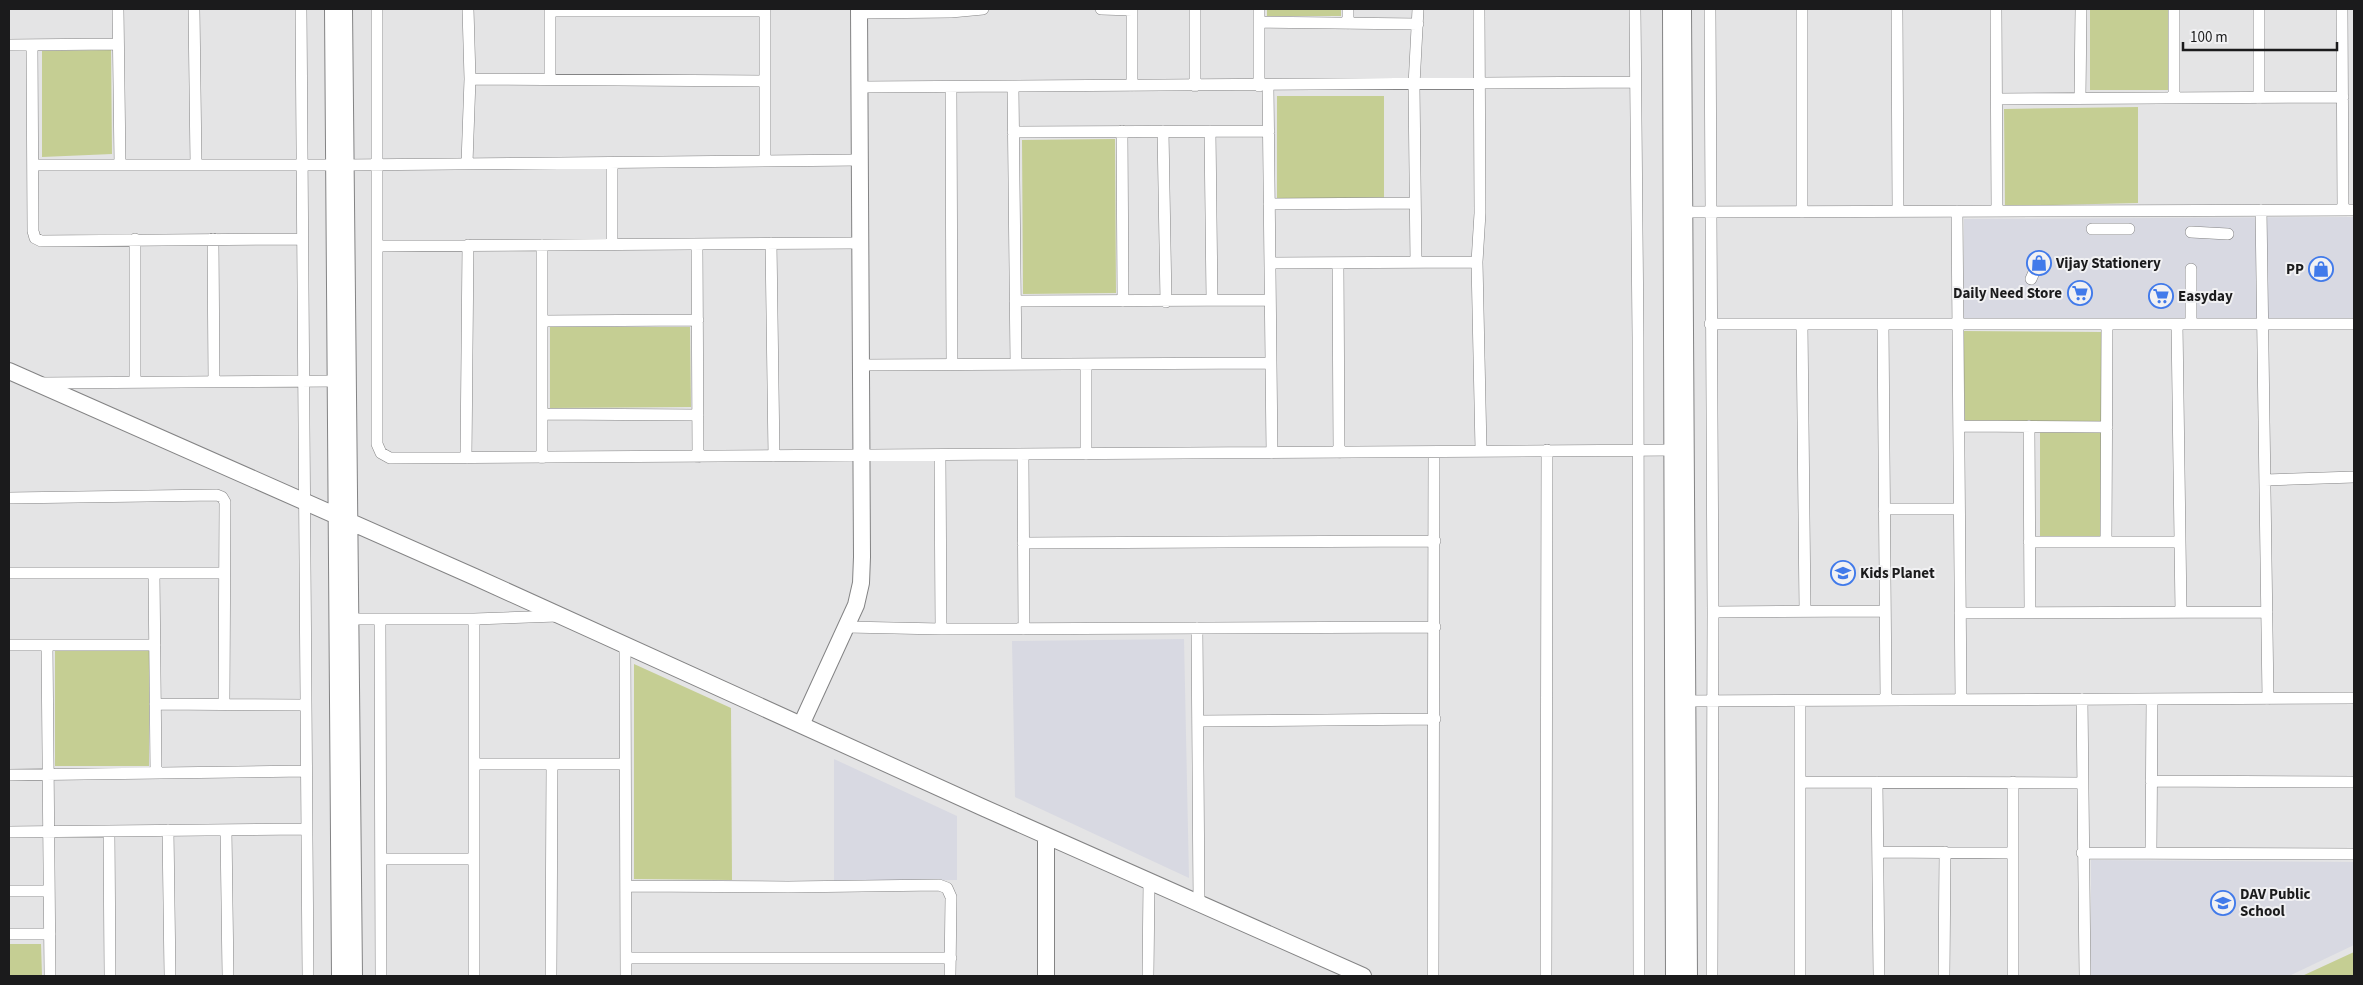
<svg xmlns="http://www.w3.org/2000/svg" width="2363" height="985" font-family="'Source Sans 3',sans-serif">
	<rect width="100%" height="100%" fill="#e4e4e5"/>
	<!-- built -->
	<path fill="#d8d9e2" d="M2354 217V322L1964 324V219Z
		M1184 639 1189 878 1015 797 1012 641Z
		M834 759 957 816V880L834 881Z
		M2091 860 2354 862V945L2289 976H2091Z"/>
	<!-- green -->
	<path fill="#c5ce93" d="M1267 9H1341V16H1267Z
		M2090 9H2170V90H2090Z
		M111 50 112 154 42 157V51Z
		M1277 96H1384V198H1277Z
		M2138 107V203L2005 206 2004 109Z
		M1115 139 1116 293 1023 294 1022 140Z
		M550 327H690L691 407 550 408Z
		M1963 331 2101 332V422L1965 421Z
		M2105 430V537H2040V431Z
		M55 651H149V766H55Z
		M634 664 731 708 732 880 634 879Z
		M9 944H41L42 976H9Z
		M2354 952V976H2302Z"/>
	<g fill="none" stroke-linecap="round" stroke-linejoin="round">
		<defs>
			<path id="street" d="M118 9 120 165
				M194 9 196 165
				M301 9 308 976
				M377 9V444L381 453 390 458 1678 450
				M1101 9 1132 10
				M1195 9V86
				M1259 9V86
				M1479 9 1480 213 1477 262 1481 450
				M1635 9 1638 337 1639 976
				M1710 9 1713 612 1712 976
				M1897 9 1898 211
				M1996 9 1997 211
				M2174 9V98
				M2259 9V98
				M2342 9 2343 210
				M550 11H765
				M859 13 951 12 983 9
				M1259 22 1418 24
				M1348 24V9
				M9 45 118 44
				M32 45 33 231 35 238 41 241 302 239
				M470 79 765 81
				M550 79V9
				M1132 86V9
				M1268 86 1272 453
				M860 87 1635 82
				M951 87 952 364
				M1013 87 1016 364
				M2080 98 2081 9
				M1997 99 2343 97
				M1122 131 1123 301
				M1163 131 1166 302
				M1210 131 1212 300
				M1013 132 1269 131
				M765 161V9
				M467 163 470 79 468 9
				M33 165H345L860 160
				M1269 204 1415 203
				M2261 210 2268 699
				M1957 211 1961 700
				M1679 212 2354 210
				M1802 212V9
				M2092 229H2129
				M2191 232 2228 234
				M135 239V382
				M213 239 214 382
				M771 243 774 456
				M612 244V163
				M697 244 698 457
				M542 245V458
				M378 246 861 243
				M1416 262 1414 85 1418 9
				M1270 263 1477 262
				M1338 263 1339 453
				M2191 269V324
				M2031 279 2035 270
				M1015 301 1270 300
				M542 321 698 320
				M1710 324H2354
				M1802 324 1805 611
				M1883 324 1886 700
				M2177 324 2181 612
				M1086 364V454
				M861 365 1271 363
				M41 383 342 381
				M542 414 698 415
				M1959 426 2107 427
				M2029 426 2030 613
				M940 455 941 629
				M1023 455 1024 629
				M466 458 468 245
				M2265 480 2354 477
				M9 498 217 495 222 497 225 502 224 704
				M1884 509H1959
				M2029 542H2180
				M2106 542 2107 324
				M1023 543 1435 541
				M9 573H223
				M154 573 156 773
				M1713 612 1885 611
				M1960 613 2267 612
				M349 619H474L557 616
				M380 619 381 976
				M474 619V976
				M847 627 941 629 1435 627
				M1197 628 1199 904
				M9 645H155
				M47 645 50 976
				M625 645 626 976
				M2082 699 2085 976
				M1681 701 2354 698
				M155 704 305 705
				M1198 721 1435 719
				M474 764H625
				M9 775 306 771
				M2151 781 2354 782
				M1800 782 2082 783
				M1877 782 1879 976
				M2013 782V976
				M168 830 170 976
				M226 830 228 976
				M109 831 110 976
				M9 832 306 829
				M1878 852 2013 853
				M2082 853 2354 854
				M2151 853 2152 699
				M381 859H474
				M626 886 788 887 939 885 947 888 951 897 950 976
				M9 891H49
				M9 934H50
				M626 958H951
				M551 976 552 764
				M1148 976 1149 881
				M1433 976 1434 452
				M1546 976 1547 450
				M1800 976V701
				M1944 976 1945 852"/>
			<path id="secondary" d="M333 9 340 976
				M344 9 354 976
				M1671 9 1674 976
				M1683 9 1689 976
				M9 371 475 577 984 808 1363 976
				M801 725 856 605 861 583 862 557 859 9
				M1046 836V976"/>
		</defs>
		<!-- street casing -->
		<use href="#street" stroke="#838384" stroke-width="12"/>
		<!-- secondary casing -->
		<use href="#secondary" stroke="#838384" stroke-width="18"/>
		<!-- street -->
		<use href="#street" stroke="#fff" stroke-width="11"/>
		<!-- secondary -->
		<use href="#secondary" stroke="#fff" stroke-width="16"/>
	</g>
	<!-- icons -->
	<defs>
		<symbol id="shop-ring" viewBox="-11 -11 22 22"><circle r="9.5" fill="#f1f1f3" stroke="#417aea" stroke-width="1.5"/><path d="M-5-2.5h2.3a2.7 3.5 0 0 1 5.4 0H5L5.5 6h-11ZM-1.5-2.5h3a1.5 2.3 0 0 0-3 0Z" fill="#417aea"/></symbol>
		<symbol id="supermarket-ring" viewBox="-11 -11 22 22"><circle r="9.5" fill="#f1f1f3" stroke="#417aea" stroke-width="1.5"/><path d="M-6-5.5h2.5l.6 2H6L4.5 2H-2.5L-4.4-4H-6ZM-1.5 3.2a1.3 1.3 0 1 0 .1 0ZM3 3.2a1.3 1.3 0 1 0 .1 0Z" fill="#417aea"/></symbol>
		<symbol id="school-ring" viewBox="-11 -11 22 22"><circle r="9.5" fill="#f1f1f3" stroke="#417aea" stroke-width="1.5"/><path d="M0-5L7-2L0 1L-7-2ZM-4 1L0 2.5L4 1V4Q0 6-4 4Z" fill="#417aea"/></symbol>
	</defs>
	<g fill-rule="evenodd">
		<use href="#shop-ring" x="2025" y="249" width="28" height="28"/>
		<use href="#shop-ring" x="2307" y="255" width="28" height="28"/>
		<use href="#supermarket-ring" x="2066" y="279" width="28" height="28"/>
		<use href="#supermarket-ring" x="2147" y="282" width="28" height="28"/>
		<use href="#school-ring" x="1829" y="559" width="28" height="28"/>
		<use href="#school-ring" x="2209" y="889" width="28" height="28"/>
	</g>
	<g text-anchor="middle" stroke-width="4" stroke-linejoin="round" paint-order="stroke">
		<!-- poi labels -->
		<g font-size="15" font-weight="bold" fill="#1b1b1c" stroke="#f1f1f3" text-anchor="start">
			<text x="2056" y="268">Vijay Stationery</text>
			<text x="2304" y="274" text-anchor="end">PP</text>
			<text x="2062" y="298" text-anchor="end">Daily Need Store</text>
			<text x="2178" y="301">Easyday</text>
			<text x="1860" y="578">Kids Planet</text>
			<text x="2240" y="899">DAV Public<tspan x="2240" dy="17">School</tspan></text>
		</g>
	</g>
	<!-- border -->
	<rect width="2363" height="985" fill="none" stroke="#1b1b1c" stroke-width="20"/>
	<!-- scale -->
	<path d="M2183 42v8h154v-8" fill="none" stroke="#1b1b1c" stroke-width="2.5"/>
	<text x="2190" y="42" font-size="15" fill="#1b1b1c" stroke="#f1f1f3" stroke-width="4" paint-order="stroke">100 m</text>
</svg>
